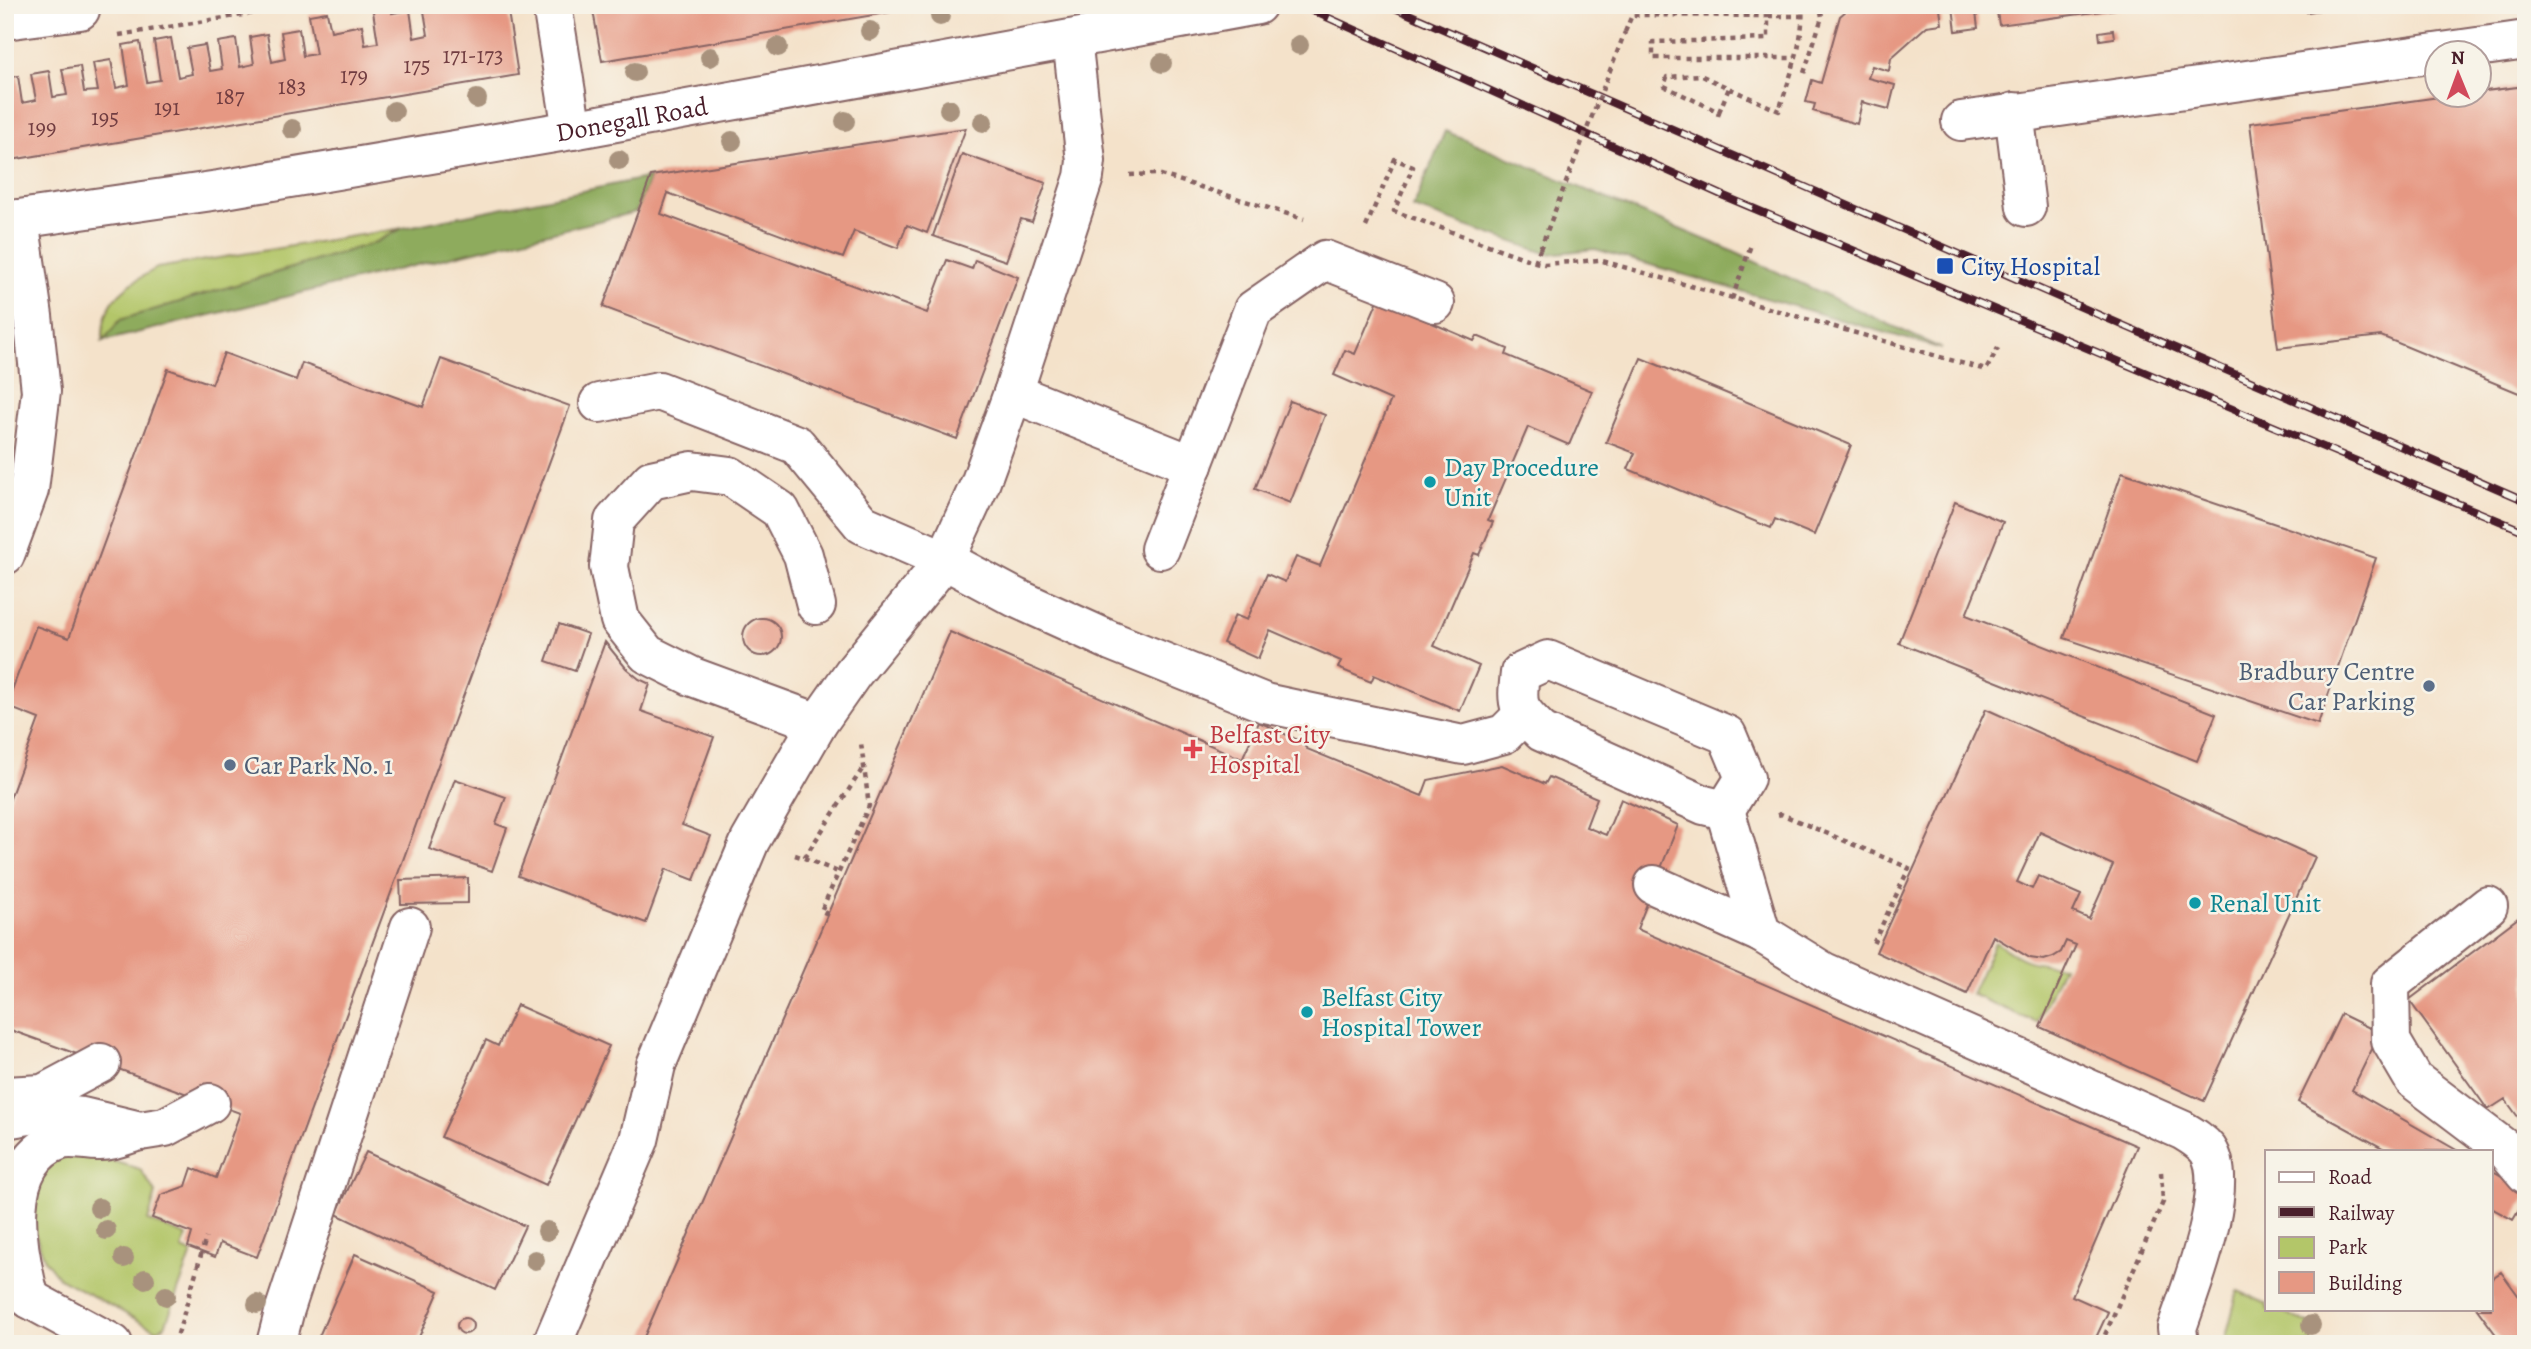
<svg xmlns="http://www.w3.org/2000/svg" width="2531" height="1349" font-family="Alegreya,serif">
	<rect width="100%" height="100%" fill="#f7f3e8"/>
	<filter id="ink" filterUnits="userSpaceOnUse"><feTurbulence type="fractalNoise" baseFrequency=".0143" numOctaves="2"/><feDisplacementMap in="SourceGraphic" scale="14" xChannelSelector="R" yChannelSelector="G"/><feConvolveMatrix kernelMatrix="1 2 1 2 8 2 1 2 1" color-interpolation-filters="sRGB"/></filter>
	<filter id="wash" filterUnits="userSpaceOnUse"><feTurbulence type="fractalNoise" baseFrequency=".00686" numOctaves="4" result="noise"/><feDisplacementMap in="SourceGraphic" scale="28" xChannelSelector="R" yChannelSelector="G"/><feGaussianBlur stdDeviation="1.57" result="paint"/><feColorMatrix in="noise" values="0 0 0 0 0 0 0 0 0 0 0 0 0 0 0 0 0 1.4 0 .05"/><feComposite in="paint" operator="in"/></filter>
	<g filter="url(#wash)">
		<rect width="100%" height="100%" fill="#f4e2ca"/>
		<!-- green -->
		<path fill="#b3c669" stroke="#7e724a" stroke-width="2" d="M403 228 374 243 120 320 103 341C101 301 125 286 157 268Z
			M1995 942C2022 961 2030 964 2063 966L2037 1023 1971 994Z
			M75 1150 140 1169 156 1193 148 1221 187 1236 182 1249 192 1253 165 1326 156 1330 59 1278 45 1260 23 1202 35 1172Z
			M2238 1291 2267 1304V1309H2277L2317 1328 2312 1344H2224Z"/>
		<!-- forest -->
		<path fill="#8eab5d" stroke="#6c6544" stroke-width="2" d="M1445 131 1730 250 1942 349 1595 249 1548 254 1413 208Z
			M650 177 636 212 103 341 120 320 374 243 403 228Z"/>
		<g id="blocks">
			<!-- building -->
			<path fill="#e69883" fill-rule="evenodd" d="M372 5H390L392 13 410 10 414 38 428 35 423 5H507L518 75 5 161V78L18 76 22 103 36 100 31 74 49 71 53 97 67 95 62 69 80 66 84 92 98 91 93 63 111 60 116 88 129 85 123 45 140 42 147 82 160 80 154 41 171 38 178 77 192 74 187 48 205 45 210 71 222 69 218 42 236 39 240 67 254 64 250 37 267 34 272 62 285 59 281 32 299 29 303 56 316 54 309 15 327 12 331 31 362 25 365 45 378 43Z
				M592 5H921V7L602 61Z
				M1853 5H1975L1978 28 1956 31 1953 7 1940 9 1942 24 1927 26 1891 58 1889 71 1872 66 1868 78 1895 85 1889 109 1862 102 1857 124 1813 111 1815 104 1806 102 1812 80 1821 83 1840 16Z
				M1996 5H2132V7L1999 25Z
				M2306 5H2320L2321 10 2307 12Z
				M2113 30 2114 38 2100 40 2099 32Z
				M2526 86V396L2381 336 2278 348 2250 123 2461 94H2478V92Z
				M966 128 927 233 907 225 898 248 854 231 843 258 668 193 661 214 927 313 947 260 972 269 975 260 1018 277 957 439 603 307 651 176Z
				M962 154 1046 183 1032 222 1021 219 1006 261 933 236Z
				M1378 300 1474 341 1477 336 1508 349 1506 355 1592 391 1569 445 1528 427 1488 520 1493 522 1479 555 1474 553 1434 646 1479 666 1460 711 1374 675 1371 682 1338 668 1341 661 1270 630 1258 659 1223 643 1235 615 1247 620 1267 574 1285 582 1296 557 1320 566 1391 400 1334 375 1345 350 1355 354Z
				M224 353 296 380 302 363 423 407 441 359 570 406 257 1257 220 1243 215 1257 188 1247 192 1233 152 1218 161 1195 186 1186 192 1168 216 1178 240 1113 5 1028V812L39 719 6 706 36 626 69 638 168 369 212 384Z
				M1641 358 1851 445 1814 535 1775 519 1771 528 1628 469 1635 453 1606 442Z
				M1290 401 1325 415 1290 503 1255 489Z
				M2122 472 2376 558 2318 724 2064 638Z
				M1955 502 2003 522 1966 615 2216 714 2197 761 1899 643Z
				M743 637a19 19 0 1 1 38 0a19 19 0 1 1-38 0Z
				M559 624 588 634 575 671 546 661Z
				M950 632 1242 759 1259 722 1300 741 1307 749 1422 796 1428 780 1502 765 1545 784 1549 777 1597 798 1586 827 1606 835 1621 799 1678 825 1637 929 2137 1146 2072 1296 2108 1312 2093 1344H641Z
				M605 642 626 668 639 679 650 684 641 711 714 737 682 825 711 836 694 880 666 869 646 923 518 876Z
				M1986 709 2315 857 2204 1101 2040 1027 2076 945 2066 941 2061 952 2053 957 2044 960 2030 958 1993 936 1967 994 1876 952ZM2040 832 2113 865 2089 919 2073 912 2081 895 2038 876 2032 889 2017 882Z
				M455 779 506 797 496 824 507 828 492 871 429 849Z
				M468 878V903L401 904 400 880Z
				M2526 912V1128L2505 1099 2488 1110 2409 1000Z
				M517 1005 609 1046 546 1185 441 1137 486 1040 498 1046Z
				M2341 1014 2380 1033 2352 1090 2458 1151H2388L2298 1102Z
				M366 1152 525 1226 495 1290 336 1214Z
				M2491 1170 2526 1190V1198L2513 1220 2491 1208Z
				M355 1254 439 1291 416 1344 316 1343Z
				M2501 1272 2526 1306V1344H2503L2477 1309H2491V1279Z
				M457 1326a8 8 0 1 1 16 0a8 8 0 1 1-16 0Z"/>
		</g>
	</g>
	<g filter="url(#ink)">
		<use href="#blocks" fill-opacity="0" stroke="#866363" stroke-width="2"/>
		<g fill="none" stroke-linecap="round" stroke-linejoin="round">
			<defs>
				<g id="minor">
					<path d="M552 5 572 130"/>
					<path d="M5 20 80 10"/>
					<path d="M2014 112 2026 207"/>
					<path d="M1961 121 2526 40"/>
					<path id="s1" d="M5 221 219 190 572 130 1257 5"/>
					<path d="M1013 393 1193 465"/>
					<path d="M599 403 659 391 797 445 862 524 945 560 1016 598 1111 641 1265 703 1463 745 1504 734 1524 714"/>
					<path d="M1160 549 1253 310 1325 260 1435 303"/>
					<path d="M5 555 29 490 41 391 33 316 19 219"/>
					<path d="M816 605 803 555 780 510 730 476 692 471 651 480 614 521 609 567 620 620 647 654 693 677 818 723"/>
					<path d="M1548 660 1727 735 1745 778 1725 810 1704 805 1542 732C1517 708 1516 707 1520 673Z"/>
					<path d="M1725 810 1761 933 1824 972 2182 1130C2192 1136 2201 1141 2208 1150 2232 1186 2190 1289 2177 1328L2179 1344"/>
					<path d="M1654 885 1761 933"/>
					<path d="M2488 906 2390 984 2391 1041 2414 1080 2504 1148 2526 1174"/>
					<path d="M5 1096 43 1094 101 1063"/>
					<path d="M5 1119 41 1113 82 1117 140 1131 165 1127 210 1103"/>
					<path d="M9 1283 30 1299 113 1344"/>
					<path d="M30 1299C16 1247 0 1160 61 1140 72 1137 86 1141 98 1141 112 1142 127 1134 140 1131"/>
					<path d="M276 1344 285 1309 410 927"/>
					<path d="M552 1344 639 1140 656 1065 750 841 818 723 853 673 945 560 980 484 1013 393 1084 177 1086 161 1072 39"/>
				</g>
			</defs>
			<!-- minor casing -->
			<use href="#minor" stroke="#866363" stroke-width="42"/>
			<!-- path -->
			<path stroke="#866363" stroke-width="4.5" stroke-dasharray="5 5" stroke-linecap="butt" d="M1768 16H1803
				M1625 32 1632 15 1768 16V39L1653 42V58H1794
				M119 35 304 5
				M1804 73 1822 17 1820 5
				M1719 112 1729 88
				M1718 116 1719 112 1664 86 1667 77 1700 75 1779 111C1789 78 1805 40 1802 5
				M1130 175 1158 174 1304 219
				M1366 227 1395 159 1413 167 1394 211 1535 262 1544 264 1599 260 1986 370 1998 348
				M1535 262 1540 249
				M1732 299 1751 245
				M1778 815 1781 814 1909 868 1873 944
				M795 855 804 858 863 768
				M804 858 838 872
				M828 914 821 911 869 806 861 743
				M175 1344 206 1238
				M2101 1344 2163 1202 2161 1172"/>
			<!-- minor -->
			<use href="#minor" stroke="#fff" stroke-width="38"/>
			<defs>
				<path id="rail" d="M1300 5 1724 196 2526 532
					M1388 5 2526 501"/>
			</defs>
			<!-- rail casing -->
			<use href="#rail" stroke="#4a1f2b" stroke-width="8"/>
			<!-- rail -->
			<use href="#rail" stroke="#f7f3e8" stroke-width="5" stroke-dasharray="16" stroke-linecap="butt"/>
			<!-- path-bridge -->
			<path stroke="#866363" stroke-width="4.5" stroke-dasharray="5 5" stroke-linecap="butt" d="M1540 249 1625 32"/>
		</g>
		<!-- trees -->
		<g fill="#a8927d">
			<circle cx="940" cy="16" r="10"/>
			<circle cx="870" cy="31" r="10"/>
			<circle cx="1299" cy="45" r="10"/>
			<circle cx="778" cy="47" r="10"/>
			<circle cx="710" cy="57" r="10"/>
			<circle cx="1162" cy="63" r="10"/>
			<circle cx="635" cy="72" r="10"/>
			<circle cx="477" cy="99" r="10"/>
			<circle cx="949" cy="109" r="10"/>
			<circle cx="394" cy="111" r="10"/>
			<circle cx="845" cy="121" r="10"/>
			<circle cx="983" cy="122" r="10"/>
			<circle cx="292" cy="129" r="10"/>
			<circle cx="732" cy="141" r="10"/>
			<circle cx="619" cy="160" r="10"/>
			<circle cx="99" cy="1208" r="10"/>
			<circle cx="106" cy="1230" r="10"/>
			<circle cx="547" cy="1231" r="10"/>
			<circle cx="124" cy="1258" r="10"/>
			<circle cx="535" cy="1260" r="10"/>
			<circle cx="145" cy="1279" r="10"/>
			<circle cx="166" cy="1296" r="10"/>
			<circle cx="257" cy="1304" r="10"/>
			<circle cx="2311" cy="1325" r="10"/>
		</g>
	</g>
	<!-- markers -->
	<rect fill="#1a4fb4" stroke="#f7f3e8" stroke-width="2.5" x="1936" y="257" width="18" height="18" rx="3.5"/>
	<g fill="#0f9aa8" stroke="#f7f3e8" stroke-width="2.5">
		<circle cx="1430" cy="482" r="7"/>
		<circle cx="2195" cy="903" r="7"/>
		<circle cx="1307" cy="1012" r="7"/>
	</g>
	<g fill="#5c6f8a" stroke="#f7f3e8" stroke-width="2.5">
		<circle cx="2429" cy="686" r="7"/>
		<circle cx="230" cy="765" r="7"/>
	</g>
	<path fill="#e0444e" stroke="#f7f3e8" stroke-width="2.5" d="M1189.5 738.5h7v7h7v7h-7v7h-7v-7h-7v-7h7z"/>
	<g text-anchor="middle" stroke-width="5" stroke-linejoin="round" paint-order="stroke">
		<!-- number labels -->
		<g font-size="23" fill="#713d41">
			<text x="473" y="63">171-173</text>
			<text x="417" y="73">175</text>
			<text x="354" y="83">179</text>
			<text x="292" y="94">183</text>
			<text x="230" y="104">187</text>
			<text x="167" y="115">191</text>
			<text x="105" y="125">195</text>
			<text x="42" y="135">199</text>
		</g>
		<!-- street labels -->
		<g font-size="26" fill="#4a1f2b" stroke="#f7f3e8">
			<text dy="9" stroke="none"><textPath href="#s1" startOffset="635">Donegall Road</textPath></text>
		</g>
		<!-- transit labels -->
		<g font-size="26" fill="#164399" stroke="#f7f3e8" text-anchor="start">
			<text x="1961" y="275">City Hospital</text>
		</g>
		<!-- culture labels -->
		<g font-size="26" fill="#0d838f" stroke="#f7f3e8" text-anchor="start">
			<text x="1444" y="476">Day Procedure<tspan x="1444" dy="30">Unit</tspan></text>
			<text x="2209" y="912">Renal Unit</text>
			<text x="1321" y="1006">Belfast City<tspan x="1321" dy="30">Hospital Tower</tspan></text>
		</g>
		<!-- service labels -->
		<g font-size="26" fill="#4e5e75" stroke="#f7f3e8" text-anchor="end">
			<text x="2415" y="680">Bradbury Centre<tspan x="2415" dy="30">Car Parking</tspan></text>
			<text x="244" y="774" text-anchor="start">Car Park No. 1</text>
		</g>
		<!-- health labels -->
		<g font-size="26" fill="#be3a42" stroke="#f7f3e8" text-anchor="start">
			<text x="1209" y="743">Belfast City<tspan x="1209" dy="30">Hospital</tspan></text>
		</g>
	</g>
	<!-- margin -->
	<rect width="2531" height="1349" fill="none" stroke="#f7f3e8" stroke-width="28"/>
	<!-- legend -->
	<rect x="2265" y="1150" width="228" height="161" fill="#f7f3e8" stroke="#b29e9c" stroke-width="2"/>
	<rect x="2279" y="1172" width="35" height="10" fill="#ffffff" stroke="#b29e9c" stroke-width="2"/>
	<text x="2328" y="1184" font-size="21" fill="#4a1f2b">Road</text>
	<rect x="2279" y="1207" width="35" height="10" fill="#4a1f2b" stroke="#b29e9c" stroke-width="2"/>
	<text x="2328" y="1220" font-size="21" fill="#4a1f2b">Railway</text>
	<rect x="2279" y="1237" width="35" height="21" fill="#b3c669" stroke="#b29e9c" stroke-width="2"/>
	<text x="2328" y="1254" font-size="21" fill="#4a1f2b">Park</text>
	<rect x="2279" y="1272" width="35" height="21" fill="#e69883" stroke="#b29e9c" stroke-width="2"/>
	<text x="2328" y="1290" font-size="21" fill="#4a1f2b">Building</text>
	<!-- north arrow -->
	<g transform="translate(2458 74) rotate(359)"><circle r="33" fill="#f7f3e8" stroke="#b29e9c" stroke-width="2"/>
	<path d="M0-5L12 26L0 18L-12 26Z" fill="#d1495b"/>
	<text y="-10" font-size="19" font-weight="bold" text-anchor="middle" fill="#4a1f2b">N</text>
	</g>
</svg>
